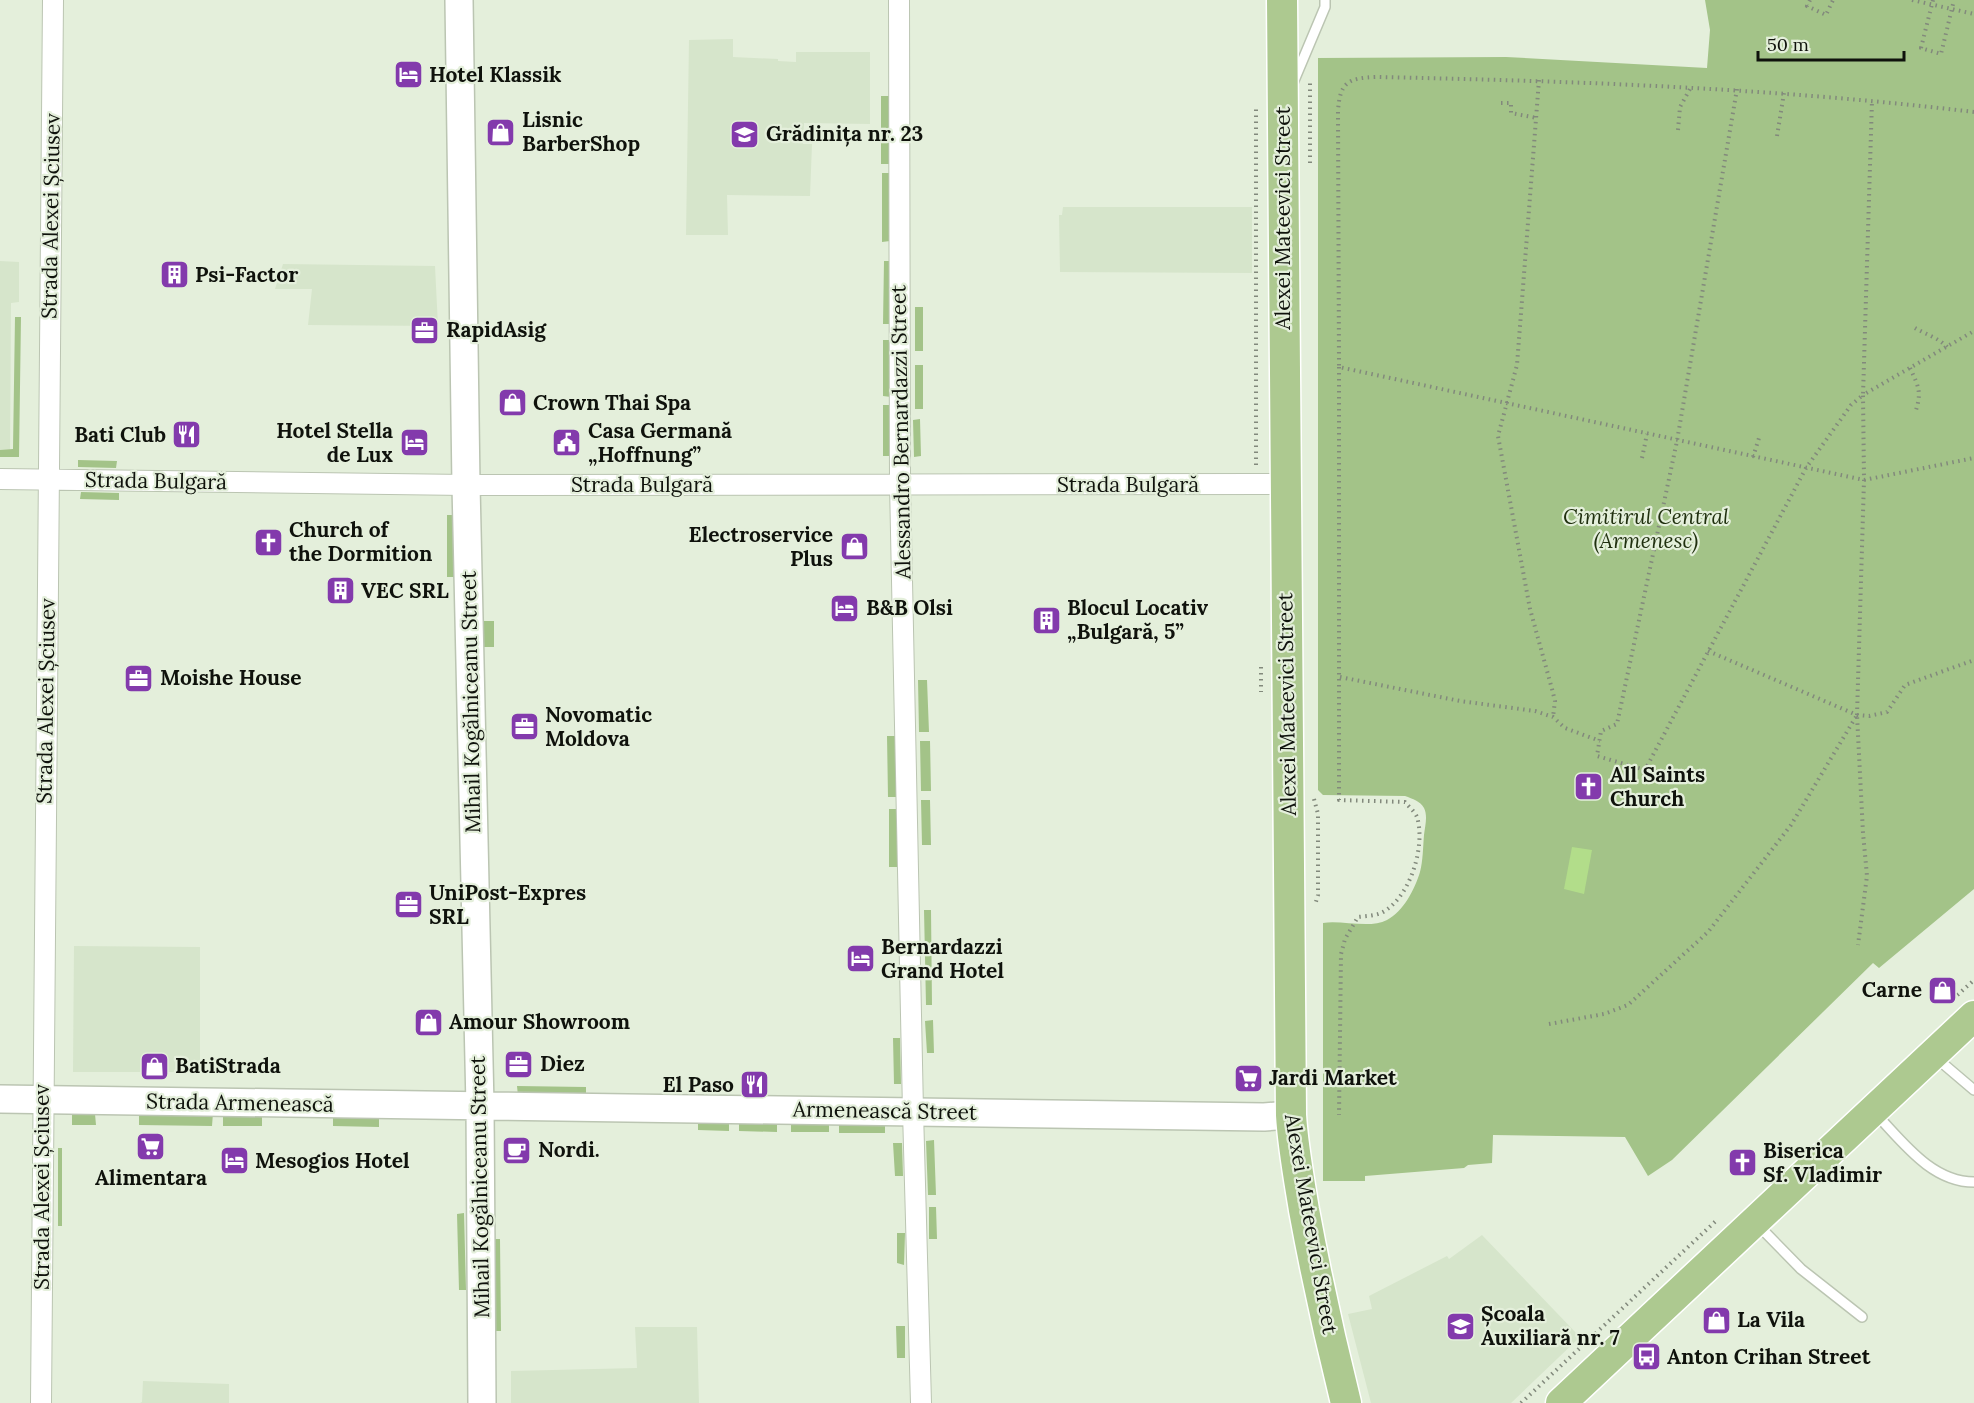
<svg xmlns="http://www.w3.org/2000/svg" width="1974" height="1403" font-family="Lora,serif">
	<rect width="100%" height="100%" fill="#e4efdb"/>
	<!-- built -->
	<path fill="#d6e5cb" d="M733 39V57L778 59V61L796 62V52H870V124L804 123 803 144H812L810 196 727 195 728 235H686L689 40Z
		M1063 207H1252V273L1060 272 1059 215H1062Z
		M0 261 19 262V302L11 303 10 456H0Z
		M283 264 435 266 438 326 308 325 312 289H275Z
		M74 946 200 947V1072H73Z
		M1482 1235 1580 1337 1511 1403H1371L1348 1314 1372 1309 1369 1296 1447 1256 1449 1259Z
		M635 1327H697L699 1403H511V1371L637 1368Z
		M143 1381 229 1384V1403H140L142 1402Z"/>
	<!-- green -->
	<path fill="#a3c388" d="M1705 0H1974V889L1879 968 1873 963 1672 1160 1648 1176 1625 1137 1493 1135 1492 1163 1468 1165 1464 1168 1365 1176V1181H1323V923C1342 920 1370 929 1387 920 1403 912 1415 889 1420 872 1423 861 1423 847 1424 835 1425 826 1428 816 1424 808 1420 801 1413 799 1405 796L1323 795 1318 790V58L1506 57 1707 68 1710 30Z
		M881 96H889V164H881Z
		M882 173H890V241L882 242Z
		M884 261H891V324H883Z
		M915 307H923V351H915Z
		M15 317H21L19 457H0V450L13 449Z
		M883 340H891V397L883 396Z
		M915 365H923V409H915Z
		M883 405H891V456H883Z
		M920 419 921 456 914 457 913 420Z
		M78 460 117 461 116 468 78 467Z
		M81 492 119 493V500L80 499Z
		M447 515H456L457 577H447Z
		M484 621H494V647H484Z
		M918 680H927L929 732H919Z
		M887 736H896L898 797H888Z
		M920 741H930L931 791H921Z
		M921 800H930L931 845H922Z
		M889 809H898V867H889Z
		M924 910H931L932 1005H926Z
		M933 1020 934 1053H927L925 1021Z
		M893 1038H900L901 1084H894Z
		M517 1086 586 1087V1096H518Z
		M139 1113H213L212 1126 139 1125Z
		M95 1114 96 1125H72V1115Z
		M223 1114H262V1126H223Z
		M333 1115H379V1127L333 1126Z
		M729 1119V1131L698 1130V1120Z
		M739 1120 777 1121V1132L739 1131Z
		M791 1120 829 1121V1132H791Z
		M839 1121H885V1133H839Z
		M934 1140 936 1195H928L926 1141Z
		M893 1143H902L903 1176H895Z
		M58 1148H62V1226H58Z
		M929 1207H936L937 1239H929Z
		M464 1213 466 1290H459L457 1214Z
		M897 1233H905L904 1265 897 1263Z
		M493 1239H500L501 1331H494Z
		M896 1326H905V1358H897Z"/>
	<!-- water -->
	<path fill="#b2dd8a" d="M1572 847 1592 850 1584 894 1564 889Z"/>
	<g fill="none" stroke-linecap="round" stroke-linejoin="round">
		<defs>
			<path id="service" d="M1293 83 1325 7V0
				M1934 1056 1974 1090
				M1875 1113C1902 1141 1931 1182 1974 1182
				M1757 1224 1801 1269 1862 1317"/>
			<path id="minor" d="M899 0 900 484 913 1111 921 1403
				M0 479 466 485 1285 484
				M41 1403 53 0"/>
			<path id="secondary" d="M459 0 466 485 480 1106 482 1403
				M0 1099 1264 1117 1291 1115"/>
			<path id="primary" d="M1282 0 1291 1115C1293 1147 1299 1179 1304 1210 1316 1275 1330 1339 1346 1403
				M1561 1403 1974 1016"/>
		</defs>
		<!-- service casing -->
		<use href="#service" stroke="#bbc5b2" stroke-width="12"/>
		<!-- minor casing -->
		<use href="#minor" stroke="#bbc5b2" stroke-width="22"/>
		<!-- secondary casing -->
		<use href="#secondary" stroke="#bbc5b2" stroke-width="30"/>
		<!-- primary casing -->
		<use href="#primary" stroke="#fff" stroke-width="33"/>
		<!-- path -->
		<path stroke="#82897c" stroke-width="4" stroke-dasharray="1.5 4.5" stroke-linecap="butt" d="M1810 0 1807 6 1826 15 1833 0
			M1912 0 1974 14
			M1933 0 1921 48 1941 54 1954 0
			M1539 80 1517 365 1498 436 1530 609 1552 689 1555 701 1553 717
			M1737 89 1677 441 1617 724 1601 731 1597 756 1645 770 1806 468 1851 405 1863 395 1872 100
			M1501 103H1511V113L1537 118
			M1974 112C1775 88 1576 81 1376 77 1348 78 1340 82 1338 111L1339 367 1864 480 1974 458
			M1678 130 1680 107 1691 87
			M1777 136 1784 93
			M1310 163V81
			M1915 328C1925 334 1939 338 1947 347
			M1339 367V800L1405 802C1409 807 1415 812 1417 817 1426 846 1410 899 1381 913 1374 916 1366 916 1358 917L1345 939 1341 954 1339 1115
			M1910 368C1919 387 1922 393 1915 413
			M1753 457 1759 438
			M1642 458 1647 434
			M1256 465V107
			M1708 651 1857 715 1869 716 1887 712 1905 685 1974 660
			M1261 667V692
			M1340 677 1460 701 1535 711 1553 717 1565 728 1600 741
			M1857 715 1864 480 1863 395 1974 331
			M1314 799 1318 814V895L1315 905
			M1953 999 1974 980
			M1549 1024 1604 1014 1628 1005 1708 932 1791 825 1857 715 1863 833 1867 876 1858 945
			M1521 1403 1718 1219"/>
		<!-- service -->
		<use href="#service" stroke="#fff" stroke-width="9"/>
		<!-- minor -->
		<use href="#minor" stroke="#fff" stroke-width="20"/>
		<!-- secondary -->
		<use href="#secondary" stroke="#fff" stroke-width="27"/>
		<!-- primary -->
		<use href="#primary" stroke="#adc990" stroke-width="30"/>
	</g>
	<!-- icons -->
	<defs>
		<symbol id="hotel-square" viewBox="-11 -11 22 22"><rect x="-9" y="-9" width="18" height="18" rx="4" fill="#833aac" stroke="#e4efdb"/><path d="M-6-4.5h1.5V1H6V5H4.5V3h-9V5H-6ZM-4 0a1.8 1.8 0 1 1 3.6 0ZM.5 0V-2.5h3Q6-2.5 6 0Z" fill="#fff"/></symbol>
		<symbol id="shop-square" viewBox="-11 -11 22 22"><rect x="-9" y="-9" width="18" height="18" rx="4" fill="#833aac" stroke="#e4efdb"/><path d="M-5-2.5h2.3a2.7 3.5 0 0 1 5.4 0H5L5.5 6h-11ZM-1.5-2.5h3a1.5 2.3 0 0 0-3 0Z" fill="#fff"/></symbol>
		<symbol id="school-square" viewBox="-11 -11 22 22"><rect x="-9" y="-9" width="18" height="18" rx="4" fill="#833aac" stroke="#e4efdb"/><path d="M0-5L7-2L0 1L-7-2ZM-4 1L0 2.5L4 1V4Q0 6-4 4Z" fill="#fff"/></symbol>
		<symbol id="building-square" viewBox="-11 -11 22 22"><rect x="-9" y="-9" width="18" height="18" rx="4" fill="#833aac" stroke="#e4efdb"/><path d="M-4-6H4V6H1V3H-1V6H-4ZM-2.5-4.3h1.7v1.8h-1.7ZM.8-4.3h1.7v1.8H.8ZM-2.5-1h1.7V.8h-1.7ZM.8-1h1.7V.8H.8Z" fill="#fff"/></symbol>
		<symbol id="office-square" viewBox="-11 -11 22 22"><rect x="-9" y="-9" width="18" height="18" rx="4" fill="#833aac" stroke="#e4efdb"/><path d="M-6-3h4V-5.5h4V-3h4V5H-6ZM-1-4.5V-3h2v-1.5ZM-6 0V1H6V0Z" fill="#fff"/></symbol>
		<symbol id="restaurant-square" viewBox="-11 -11 22 22"><rect x="-9" y="-9" width="18" height="18" rx="4" fill="#833aac" stroke="#e4efdb"/><path d="M-5-6h1v4h1v-4h1v4h1v-4h1v5L-1.5 .5V6h-2V.5L-5-1ZM5-6V6H3V1.5H1.5Q1.5-4 5-6Z" fill="#fff"/></symbol>
		<symbol id="civic-square" viewBox="-11 -11 22 22"><rect x="-9" y="-9" width="18" height="18" rx="4" fill="#833aac" stroke="#e4efdb"/><path d="M-.6-6.5H3V-4.5H.6V-3L4-1V1h2V6H-6V1h2V-1L-.6-3ZM-1.2 2.5V6h2.4V2.5Z" fill="#fff"/></symbol>
		<symbol id="church-square" viewBox="-11 -11 22 22"><rect x="-9" y="-9" width="18" height="18" rx="4" fill="#833aac" stroke="#e4efdb"/><path d="M-1.2-6h2.4v3.5h3.3v2.4h-3.3V6h-2.4V-.1h-3.3v-2.4h3.3Z" fill="#fff"/></symbol>
		<symbol id="supermarket-square" viewBox="-11 -11 22 22"><rect x="-9" y="-9" width="18" height="18" rx="4" fill="#833aac" stroke="#e4efdb"/><path d="M-6-5.5h2.5l.6 2H6L4.5 2H-2.5L-4.4-4H-6ZM-1.5 3.2a1.3 1.3 0 1 0 .1 0ZM3 3.2a1.3 1.3 0 1 0 .1 0Z" fill="#fff"/></symbol>
		<symbol id="cafe-square" viewBox="-11 -11 22 22"><rect x="-9" y="-9" width="18" height="18" rx="4" fill="#833aac" stroke="#e4efdb"/><path d="M-5.5-4.5H6V0H3Q3 3.5 0 3.5H-2.5Q-5.5 3.5-5.5 0ZM3-3.2v2h1.7v-2ZM-6 4.5H4V6H-6Z" fill="#fff"/></symbol>
		<symbol id="bus-square" viewBox="-11 -11 22 22"><rect x="-9" y="-9" width="18" height="18" rx="4" fill="#833aac" stroke="#e4efdb"/><path d="M-5-6H5V4H4V6H2V4H-2V6H-4V4H-5ZM-3.5-4V0h7V-4ZM-3.5 1.2v1.5H-2V1.2ZM2 1.2v1.5H3.5V1.2Z" fill="#fff"/></symbol>
	</defs>
	<g fill-rule="evenodd">
		<use href="#hotel-square" x="392" y="58" width="33" height="33"/>
		<use href="#shop-square" x="484" y="116" width="33" height="33"/>
		<use href="#school-square" x="728" y="118" width="33" height="33"/>
		<use href="#building-square" x="158" y="258" width="33" height="33"/>
		<use href="#office-square" x="408" y="314" width="33" height="33"/>
		<use href="#shop-square" x="496" y="386" width="33" height="33"/>
		<use href="#restaurant-square" x="170" y="418" width="33" height="33"/>
		<use href="#hotel-square" x="398" y="426" width="33" height="33"/>
		<use href="#civic-square" x="550" y="426" width="33" height="33"/>
		<use href="#church-square" x="252" y="526" width="33" height="33"/>
		<use href="#shop-square" x="838" y="530" width="33" height="33"/>
		<use href="#building-square" x="324" y="574" width="33" height="33"/>
		<use href="#hotel-square" x="828" y="592" width="33" height="33"/>
		<use href="#building-square" x="1030" y="604" width="33" height="33"/>
		<use href="#office-square" x="122" y="662" width="33" height="33"/>
		<use href="#office-square" x="508" y="710" width="33" height="33"/>
		<use href="#church-square" x="1572" y="770" width="33" height="33"/>
		<use href="#office-square" x="392" y="888" width="33" height="33"/>
		<use href="#hotel-square" x="844" y="942" width="33" height="33"/>
		<use href="#shop-square" x="1926" y="974" width="33" height="33"/>
		<use href="#shop-square" x="412" y="1006" width="33" height="33"/>
		<use href="#office-square" x="502" y="1048" width="33" height="33"/>
		<use href="#shop-square" x="138" y="1050" width="33" height="33"/>
		<use href="#supermarket-square" x="1232" y="1062" width="33" height="33"/>
		<use href="#restaurant-square" x="738" y="1068" width="33" height="33"/>
		<use href="#supermarket-square" x="134" y="1130" width="33" height="33"/>
		<use href="#cafe-square" x="500" y="1134" width="33" height="33"/>
		<use href="#hotel-square" x="218" y="1144" width="33" height="33"/>
		<use href="#church-square" x="1726" y="1146" width="33" height="33"/>
		<use href="#shop-square" x="1700" y="1304" width="33" height="33"/>
		<use href="#school-square" x="1444" y="1310" width="33" height="33"/>
		<use href="#bus-square" x="1630" y="1340" width="33" height="33"/>
	</g>
	<g text-anchor="middle" stroke-width="4.5" stroke-linejoin="round" paint-order="stroke">
		<!-- poi labels -->
		<g font-size="21" font-weight="bold" fill="#0f120c" stroke="#e4efdb" text-anchor="start">
			<text x="429" y="82">Hotel Klassik</text>
			<text x="522" y="127">Lisnic<tspan x="522" dy="24">BarberShop</tspan></text>
			<text x="766" y="141">Grădinița nr. 23</text>
			<text x="195" y="282">Psi-Factor</text>
			<text x="446" y="337">RapidAsig</text>
			<text x="533" y="410">Crown Thai Spa</text>
			<text x="393" y="438" text-anchor="end">Hotel Stella<tspan x="393" dy="24">de Lux</tspan></text>
			<text x="588" y="438">Casa Germană<tspan x="588" dy="24">„Hoffnung”</tspan></text>
			<text x="166" y="442" text-anchor="end">Bati Club</text>
			<text x="289" y="537">Church of<tspan x="289" dy="24">the Dormition</tspan></text>
			<text x="833" y="542" text-anchor="end">Electroservice<tspan x="833" dy="24">Plus</tspan></text>
			<text x="361" y="598">VEC SRL</text>
			<text x="866" y="615">B&amp;B Olsi</text>
			<text x="1067" y="615">Blocul Locativ<tspan x="1067" dy="24">„Bulgară, 5”</tspan></text>
			<text x="160" y="685">Moishe House</text>
			<text x="545" y="722">Novomatic<tspan x="545" dy="24">Moldova</tspan></text>
			<text x="1610" y="782">All Saints<tspan x="1610" dy="24">Church</tspan></text>
			<text x="429" y="900">UniPost-Expres<tspan x="429" dy="24">SRL</tspan></text>
			<text x="881" y="954">Bernardazzi<tspan x="881" dy="24">Grand Hotel</tspan></text>
			<text x="1922" y="997" text-anchor="end">Carne</text>
			<text x="449" y="1029">Amour Showroom</text>
			<text x="540" y="1071">Diez</text>
			<text x="175" y="1073">BatiStrada</text>
			<text x="1269" y="1085">Jardi Market</text>
			<text x="734" y="1092" text-anchor="end">El Paso</text>
			<text x="538" y="1157">Nordi.</text>
			<text x="1763" y="1158">Biserica<tspan x="1763" dy="24">Sf. Vladimir</tspan></text>
			<text x="255" y="1168">Mesogios Hotel</text>
			<text x="151" y="1185" text-anchor="middle">Alimentara</text>
			<text x="1481" y="1321">Școala<tspan x="1481" dy="24">Auxiliară nr. 7</tspan></text>
			<text x="1737" y="1327">La Vila</text>
			<text x="1667" y="1364">Anton Crihan Street</text>
		</g>
		<!-- street labels -->
		<g font-size="21" fill="#0f120c" stroke="#e4efdb">
			<text transform="translate(51 216) rotate(-89)" y="7">Strada Alexei Șciusev</text>
			<text transform="translate(1283 218) rotate(-90)" y="7">Alexei Mateevici Street</text>
			<text transform="translate(901 432) rotate(-91)" y="7">Alessandro Bernardazzi Street</text>
			<text transform="translate(156 481) rotate(1)" y="7">Strada Bulgară</text>
			<text x="642" y="492">Strada Bulgară</text>
			<text x="1128" y="492">Strada Bulgară</text>
			<text transform="translate(46 701) rotate(-89)" y="7">Strada Alexei Șciusev</text>
			<text transform="translate(471 702) rotate(-91)" y="7">Mihail Kogălniceanu Street</text>
			<text transform="translate(1287 704) rotate(-91)" y="7">Alexei Mateevici Street</text>
			<text transform="translate(240 1103) rotate(1)" y="7">Strada Armenească</text>
			<text transform="translate(885 1111) rotate(1)" y="7">Armenească Street</text>
			<text transform="translate(42 1187) rotate(-90)" y="7">Strada Alexei Șciusev</text>
			<text transform="translate(480 1187) rotate(-91)" y="7">Mihail Kogălniceanu Street</text>
			<text transform="translate(1311 1224) rotate(80)" y="7">Alexei Mateevici Street</text>
		</g>
		<!-- park labels -->
		<g font-size="21" font-style="italic" fill="#1f2f0e" stroke="#e4efdb">
			<text x="1646" y="524">Cimitirul Central<tspan x="1646" dy="24">(Armenesc)</tspan></text>
		</g>
	</g>
	<!-- scale -->
	<path d="M1758 51v9h146v-9" fill="none" stroke="#0f120c" stroke-width="3"/>
	<text x="1767" y="51" font-size="18" fill="#0f120c" stroke="#e4efdb" stroke-width="4.5" paint-order="stroke">50 m</text>
</svg>
